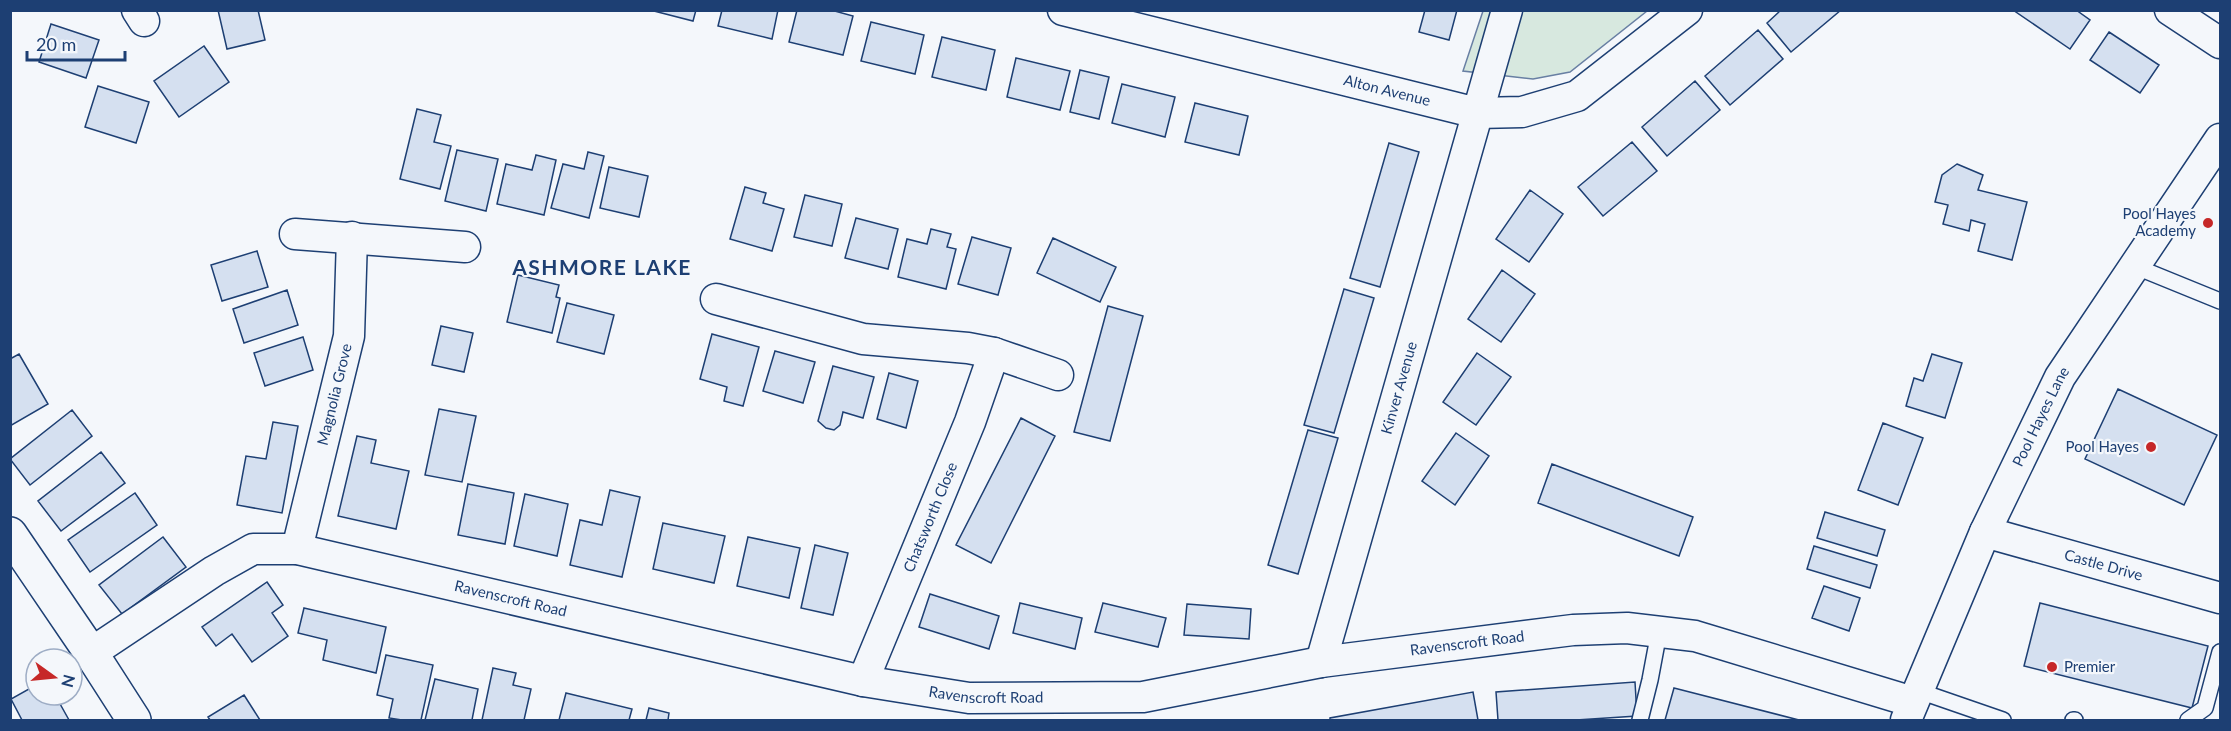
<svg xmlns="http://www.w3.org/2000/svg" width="2231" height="731" font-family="Lato,sans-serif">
	<rect width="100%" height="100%" fill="#f4f7fb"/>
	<!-- green -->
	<path fill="#d7e8df" stroke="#687fa3" stroke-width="1.5" d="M1483 11H1647L1570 72 1533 79 1463 71Z"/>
	<!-- building -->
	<path fill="#d5e0f0" stroke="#1d3f73" stroke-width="1.5" d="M218 10H258L265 40 227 49Z
		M650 10H696L693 21Z
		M722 10H778L772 39 718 26Z
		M797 10H831L853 16 843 55 789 42Z
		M1425 10H1457L1449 40 1419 32Z
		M1781 10H1841L1791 52 1767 23Z
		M2013 10H2076L2090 20 2070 49Z
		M871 22 924 35 915 74 861 61Z
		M51 24 99 40 86 78 39 62Z
		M1758 30 1783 59 1730 105 1705 76Z
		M2109 32 2159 65 2140 93 2090 60Z
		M942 37 995 50 986 90 932 77Z
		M204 46 229 82 179 117 154 81Z
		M1016 58 1070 71 1060 110 1007 97Z
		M1080 70 1109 77 1099 119 1070 112Z
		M1695 81 1720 110 1667 156 1642 127Z
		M1122 84 1175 97 1165 137 1112 123Z
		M98 86 149 102 136 143 85 127Z
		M1195 103 1248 116 1239 155 1185 142Z
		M417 109 441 115 434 142 451 146 440 189 400 179Z
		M1632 142 1657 171 1603 216 1578 187Z
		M1389 143 1419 152 1380 287 1350 278Z
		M457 150 498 159 486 211 445 201Z
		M588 152 604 156 589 218 551 208 563 164 584 169Z
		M536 155 556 160 544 215 497 204 506 164 532 170Z
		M1957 164 1983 175 1978 190 2027 202 2012 260 1978 251 1985 224 1971 220 1969 231 1943 224 1948 205 1935 202 1942 175Z
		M609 167 648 176 639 217 600 208Z
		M745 187 766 193 763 203 784 209 772 251 730 239Z
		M1530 190 1563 214 1529 262 1496 239Z
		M805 195 842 204 832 246 794 237Z
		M856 218 898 229 888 269 845 258Z
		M931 229 951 234 947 247 956 249 946 289 898 277 907 239 927 244Z
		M972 237 1011 248 998 295 958 284Z
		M1053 238 1116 267 1100 302 1037 273Z
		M257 251 268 287 222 301 211 265Z
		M1502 270 1535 294 1501 342 1468 319Z
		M518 275 559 285 556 297 560 298 552 333 507 322Z
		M1344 289 1374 298 1334 433 1304 425Z
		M287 290 298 325 244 343 233 309Z
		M567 303 614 315 604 354 557 342Z
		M1108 306 1143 316 1110 441 1074 432Z
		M441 326 473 333 464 372 432 365Z
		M712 334 759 347 743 406 724 401 727 387 700 379Z
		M303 337 313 370 265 386 254 353Z
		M775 351 815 362 803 403 763 391Z
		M1477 353 1511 377 1476 425 1443 402Z
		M19 354 48 404 10 426V359Z
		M1932 354 1962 363 1945 418 1906 406 1914 378 1923 381Z
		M833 366 874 377 863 418 843 412 840 425 834 430 826 428 818 421Z
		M889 373 918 381 906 428 877 419Z
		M2118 389 2217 435 2184 505 2085 459Z
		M439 409 476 416 462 482 425 475Z
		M72 410 92 436 30 485 10 459Z
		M1021 418 1055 436 991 563 956 545Z
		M273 422 298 426 282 513 237 505 246 456 266 459Z
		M1883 423 1923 438 1898 505 1858 490Z
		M1308 430 1338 438 1298 574 1268 565Z
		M1456 433 1489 456 1455 505 1422 481Z
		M357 436 376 440 371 463 409 471 396 529 338 516Z
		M101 452 125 483 61 531 38 501Z
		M1552 464 1693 517 1679 556 1538 503Z
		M468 484 514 493 505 544 458 535Z
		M610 490 640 497 622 577 570 565 580 520 602 525Z
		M135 493 157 525 90 572 68 540Z
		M525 494 568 504 557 556 514 546Z
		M1825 512 1885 530 1877 556 1817 538Z
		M663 523 725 536 714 583 653 569Z
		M163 537 186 567 122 614 99 585Z
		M748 537 800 548 789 598 737 586Z
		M815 545 848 553 833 615 801 608Z
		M1814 546 1877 565 1870 588 1807 569Z
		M267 582 283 605 272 613 288 636 252 662 232 634 216 646 202 627Z
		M1824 586 1860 598 1849 631 1812 618Z
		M930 594 999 616 989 649 919 627Z
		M1020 603 1082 618 1075 649 1013 633Z
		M1103 603 1166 618 1158 647 1095 632Z
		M2040 603 2208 646 2192 708 2024 666Z
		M1187 604 1251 609 1249 639 1184 635Z
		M304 608 386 627 376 673 323 660 327 640 298 633Z
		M386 655 433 665 421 720H402L389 718 393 699 377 695Z
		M493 668 516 673 513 685 531 689 524 720H482Z
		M435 679 478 689 472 720H425Z
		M1635 682 1637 716 1576 720H1498L1496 692Z
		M36 685V695H55L69 720H22L11 699Z
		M1674 688 1799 720H1665Z
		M1473 692 1478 720H1330V718Z
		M566 693 632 709 629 720H559Z
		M244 695 260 720H210L208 717Z
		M649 708 669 713 668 720H646Z"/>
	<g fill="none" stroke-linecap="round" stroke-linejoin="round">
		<defs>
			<path id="lane" d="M2134 266 2220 301
				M1919 691 2003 720
				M1640 720 1650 680 1659 632
				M2073 720H2075
				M2188 720 2205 708 2220 652"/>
			<g id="street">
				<path d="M137 10 144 21"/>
				<path id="s1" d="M1063 10 1477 113 1522 112 1577 96 1687 10"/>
				<path d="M2170 10 2220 43"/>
				<path d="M295 234 465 247"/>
				<path d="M716 299 863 339 968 348 994 353 1058 375"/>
				<path id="s2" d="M1985 532 2220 598"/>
				<path id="s3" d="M297 549 349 336 352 237"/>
				<path id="s4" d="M91 653 214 571 253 549H297L863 681 969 698 1143 697 1321 662 1573 630 1627 628 1695 636 1913 702"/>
				<path id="s5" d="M1321 662 1507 10"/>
				<path id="s6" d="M863 681 970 422 994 353"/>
				<path id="s7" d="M1906 720 1985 532 2060 377 2220 139"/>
			</g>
			<path id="secondary" d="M10 534 91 653 134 720"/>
		</defs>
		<!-- lane casing -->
		<use href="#lane" stroke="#1d3f73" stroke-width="18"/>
		<!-- street casing -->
		<use href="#street" stroke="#1d3f73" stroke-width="33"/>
		<!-- secondary casing -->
		<use href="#secondary" stroke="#1d3f73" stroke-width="36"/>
		<!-- lane -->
		<use href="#lane" stroke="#f4f7fb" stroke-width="15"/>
		<!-- street -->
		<use href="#street" stroke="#f4f7fb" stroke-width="30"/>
		<!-- secondary -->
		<use href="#secondary" stroke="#f4f7fb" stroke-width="33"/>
	</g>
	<!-- markers -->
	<g fill="#c62828" stroke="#f4f7fb" stroke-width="2">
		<circle cx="2208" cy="223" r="6"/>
		<circle cx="2151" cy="447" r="6"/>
		<circle cx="2052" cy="667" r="6"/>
	</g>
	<g text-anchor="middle" stroke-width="4.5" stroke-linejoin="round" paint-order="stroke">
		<!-- street labels -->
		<g font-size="15" fill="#1d3f73" stroke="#f4f7fb">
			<text dy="5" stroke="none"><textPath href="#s1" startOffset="334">Alton Avenue</textPath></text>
			<text dy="5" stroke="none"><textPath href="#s5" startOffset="285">Kinver Avenue</textPath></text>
			<text dy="5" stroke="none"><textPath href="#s3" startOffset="159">Magnolia Grove</textPath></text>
			<text dy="5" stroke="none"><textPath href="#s7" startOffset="332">Pool Hayes Lane</textPath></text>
			<text dy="5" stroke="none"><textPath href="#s6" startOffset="177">Chatsworth Close</textPath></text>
			<text dy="5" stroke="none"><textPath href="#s2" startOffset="123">Castle Drive</textPath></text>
			<text dy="5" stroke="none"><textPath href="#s4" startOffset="456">Ravenscroft Road</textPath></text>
			<text dy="5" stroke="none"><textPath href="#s4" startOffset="1428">Ravenscroft Road</textPath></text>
			<text dy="5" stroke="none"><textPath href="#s4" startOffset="942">Ravenscroft Road</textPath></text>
		</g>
		<!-- poi labels -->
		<g font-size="15" fill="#1d3f73" stroke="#f4f7fb" text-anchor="end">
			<text x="2196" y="219">Pool Hayes<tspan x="2196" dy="17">Academy</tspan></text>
			<text x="2139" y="452">Pool Hayes</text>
			<text x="2064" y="672" text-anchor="start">Premier</text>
		</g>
		<!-- district labels -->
		<g font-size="21" font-weight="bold" letter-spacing="1.5" fill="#1d3f73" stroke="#f4f7fb">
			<text x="602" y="275">ASHMORE LAKE</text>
		</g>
	</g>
	<!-- border -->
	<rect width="2231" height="731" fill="none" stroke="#1d3f73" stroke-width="24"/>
	<!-- north arrow -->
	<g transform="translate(54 677) rotate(105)"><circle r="28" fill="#f4f7fb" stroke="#9eadc5" stroke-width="1.5"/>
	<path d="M0-4.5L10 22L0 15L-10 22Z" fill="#c62828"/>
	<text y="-9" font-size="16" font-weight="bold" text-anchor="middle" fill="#1d3f73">N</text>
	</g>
	<!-- scale -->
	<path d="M27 51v9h98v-9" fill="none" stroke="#1d3f73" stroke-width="3"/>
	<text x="36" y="51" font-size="18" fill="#1d3f73" stroke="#f4f7fb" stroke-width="4.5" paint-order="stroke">20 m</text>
</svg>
